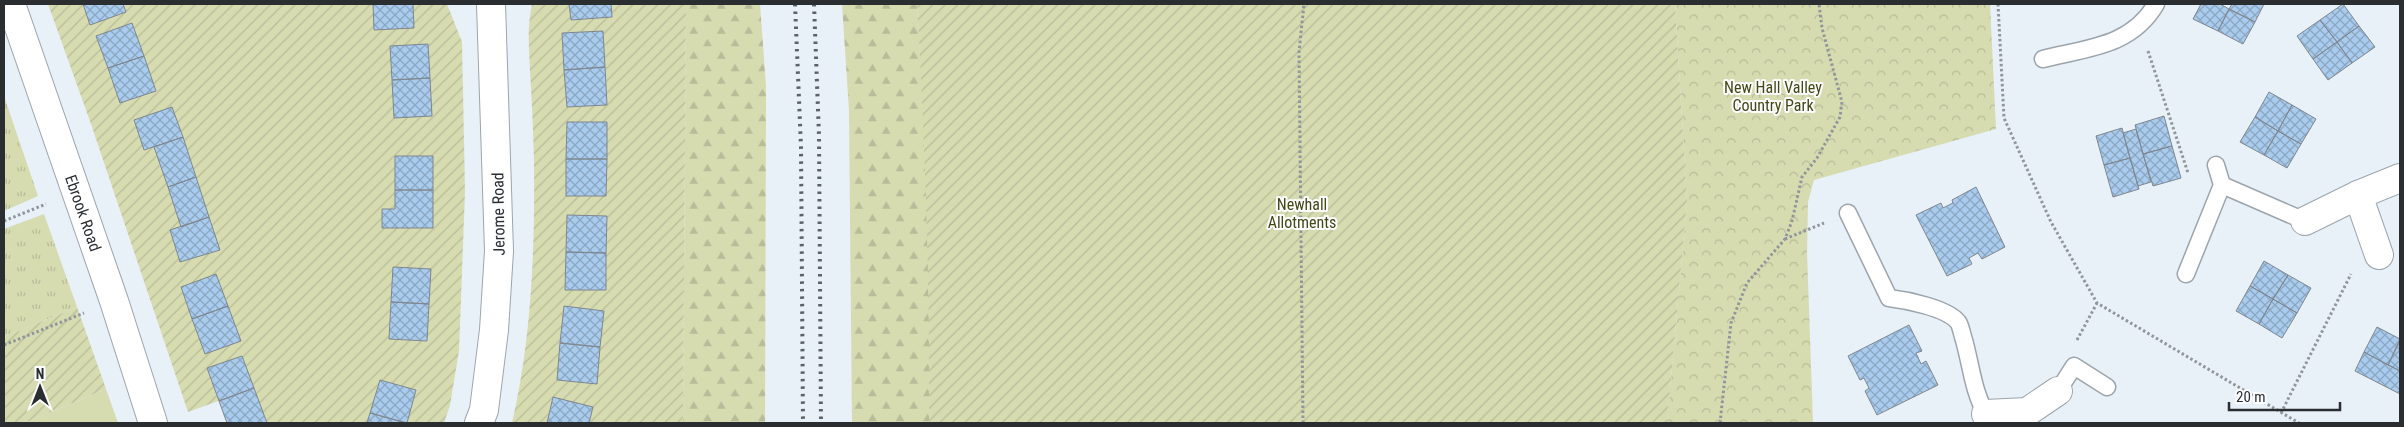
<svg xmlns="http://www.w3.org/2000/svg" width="2404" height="427" font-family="'Roboto Condensed',sans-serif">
	<defs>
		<pattern id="grass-tufts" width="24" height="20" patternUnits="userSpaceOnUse" patternTransform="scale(1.25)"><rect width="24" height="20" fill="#d6dbb0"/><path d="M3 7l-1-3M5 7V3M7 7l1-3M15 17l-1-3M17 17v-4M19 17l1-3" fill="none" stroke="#b8bc98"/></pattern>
		<pattern id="forest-firs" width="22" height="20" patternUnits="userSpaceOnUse" patternTransform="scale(1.25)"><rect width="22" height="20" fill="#d6dbb0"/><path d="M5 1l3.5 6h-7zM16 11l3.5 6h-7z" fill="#b8bc98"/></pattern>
		<pattern id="park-crowns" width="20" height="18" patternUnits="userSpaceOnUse" patternTransform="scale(1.25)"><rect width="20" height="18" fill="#d6dbb0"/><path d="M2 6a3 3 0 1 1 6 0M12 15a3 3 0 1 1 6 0" fill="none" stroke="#b8bc98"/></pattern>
		<pattern id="garden-furrows" width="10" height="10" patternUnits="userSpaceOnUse" patternTransform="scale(1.25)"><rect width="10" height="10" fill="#d6dbb0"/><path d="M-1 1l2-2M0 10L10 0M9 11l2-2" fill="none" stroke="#b8bc98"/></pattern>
		<pattern id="building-cross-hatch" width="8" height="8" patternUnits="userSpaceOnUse" patternTransform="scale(1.25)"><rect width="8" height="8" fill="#a9ccee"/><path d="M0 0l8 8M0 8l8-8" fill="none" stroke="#8aa6c1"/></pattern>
	</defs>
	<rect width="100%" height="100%" fill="#e8f0f8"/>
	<!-- grass -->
	<path fill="url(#grass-tufts)" d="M4 96 38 196 4 211Z
		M44 214 77 307 4 337V229Z"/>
	<!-- forest -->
	<path fill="url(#forest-firs)" d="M686 4H760L766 87 765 423H683Z
		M842 4H917C926 143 931 284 929 423H852L849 110Z"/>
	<!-- park -->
	<path fill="url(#park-crowns)" d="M1675 4H1990L1996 129 1814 180 1808 202 1807 252 1813 423H1667L1687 201Z"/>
	<!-- garden -->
	<path fill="url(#garden-furrows)" d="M48 4H447L462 42 465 191 459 351 450 405 444 423H267L254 388 188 412 91 124Z
		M532 4H686L683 423H512C532 338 535 247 534 159 533 130 532 100 530 71 529 45 527 30 532 4Z
		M917 4H1675L1687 201 1667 423H929C930 283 925 143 917 4Z
		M77 307 106 389 25 423H4V337Z"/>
	<!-- pitch -->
	<path fill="#d6dbb0" d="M106 389 118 423H25Z"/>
	<!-- building -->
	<path fill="url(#building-cross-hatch)" stroke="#7f878e" d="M83 4H123L126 12 90 25Z
		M373 4H413L414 28 374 30Z
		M569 4H611L612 17 571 20Z
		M2201 4H2220L2229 9 2218 31 2193 19Z
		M2232 4H2264L2255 22 2229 9Z
		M2343 4 2359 26 2337 42 2320 20Z
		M2229 9 2255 22 2243 44 2218 31Z
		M2320 20 2337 42 2313 59 2297 36Z
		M132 23 144 56 108 68 96 36Z
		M2359 26 2375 47 2352 63 2337 42Z
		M603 31 605 67 564 70 562 33Z
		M2337 42 2352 63 2328 80 2313 59Z
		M428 44 430 78 392 80 390 46Z
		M144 56 156 91 120 103 108 68Z
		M605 67 607 105 567 107 564 70Z
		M430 78 432 116 394 118 392 80Z
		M2269 92 2292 105 2278 131 2255 117Z
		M2292 105 2316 119 2301 144 2278 131Z
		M172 107 183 137 144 150 134 120Z
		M2164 116 2172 146 2143 154 2135 125Z
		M2255 117 2278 131 2264 155 2240 142Z
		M567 122H607V159H566Z
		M2122 128 2130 158 2104 165 2096 136Z
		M2136 129 2151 182 2138 186 2123 133Z
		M2278 131 2301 144 2287 168 2264 155Z
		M183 137 196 177 168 187 154 147Z
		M2172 146 2181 178 2153 186 2143 154Z
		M395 156H433V190H395Z
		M2130 158 2139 189 2113 197 2104 165Z
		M566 159H607L606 196H566Z
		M196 177 209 217 181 227 168 187Z
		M1976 187 2005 247 1982 259 1978 253 1969 258 1972 264 1947 276 1916 215 1941 203 1943 208 1953 203 1952 200Z
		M395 190H433V228H382V209H395Z
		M567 215 607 216 606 253 566 252Z
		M209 217 220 250 180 262 170 230Z
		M566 252 606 253V290H565Z
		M2264 261 2288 275 2273 299 2250 286Z
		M393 267 431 269 429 304 391 302Z
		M216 274 228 306 192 319 181 287Z
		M2288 275 2311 288 2297 313 2273 299Z
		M2250 286 2273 299 2259 324 2236 311Z
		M2273 299 2297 313 2282 338 2259 324Z
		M391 302 429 304 427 341 389 339Z
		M228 306 241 341 205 354 192 319Z
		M564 306 604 311 600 347 560 343Z
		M1909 325 1922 351 1916 353 1921 364 1926 361 1938 385 1877 415 1865 391 1869 388 1864 378 1860 380 1848 356Z
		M2377 327 2400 339 2388 365 2364 352Z
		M2400 341V371L2388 365Z
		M560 343 600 347 597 384 557 380Z
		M2364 352 2400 371V394L2355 371Z
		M242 356 254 388 219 401 207 368Z
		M380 380 416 390 407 423 370 413Z
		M254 388 267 423H227L219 401Z
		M553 397 593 407 589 423H547Z
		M370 413 406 423H367Z"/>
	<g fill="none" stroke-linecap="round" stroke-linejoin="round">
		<defs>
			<path id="service" d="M2043 59C2086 48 2131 47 2156 4
				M2216 165 2222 185 2305 221
				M1848 213 1889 298C1906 300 1947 308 1958 322 1961 326 1962 335 1964 340 1971 365 1973 391 1986 414
				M2186 274 2222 185
				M2058 391 2074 366 2107 387"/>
			<g id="minor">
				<path id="s1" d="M11 4 114 301 153 423"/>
				<path d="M2358 195 2379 255"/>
				<path d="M2305 221 2358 195 2400 178"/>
				<path d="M1986 414 2027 412 2058 391"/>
				<path d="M479 423 484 410 494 330 499 251 491 4"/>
			</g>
		</defs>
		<!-- service casing -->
		<use href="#service" stroke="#9da5ac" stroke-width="19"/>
		<!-- minor casing -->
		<use href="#minor" stroke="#9da5ac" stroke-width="30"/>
		<!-- path -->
		<path stroke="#90969c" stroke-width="3" stroke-dasharray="2.5 2.5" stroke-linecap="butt" d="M1998 4 2004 118 2051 222 2097 303 2299 423
			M2148 51 2188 173
			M4 221 46 204
			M1785 239 1824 223
			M2077 340 2097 303
			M4 345 84 313
			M2281 413 2351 274
			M1303 423 1299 52 1304 4
			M1720 423 1731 323 1747 283 1785 239 1792 221 1802 177 1817 158 1840 117 1842 102 1822 28 1819 4"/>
		<!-- service -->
		<use href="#service" stroke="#fff" stroke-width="16"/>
		<!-- minor -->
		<use href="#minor" stroke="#fff" stroke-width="28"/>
		<!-- rail -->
		<path stroke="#5d6266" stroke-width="4" stroke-dasharray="2.5 5" stroke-linecap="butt" d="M795 4 801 147 803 423
			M814 4 819 136 821 423"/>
	</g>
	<g text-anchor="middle" stroke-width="4" stroke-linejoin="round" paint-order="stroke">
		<!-- park labels -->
		<g font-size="16" fill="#454813" stroke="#fbfcfe">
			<text x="1773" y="93">New Hall Valley<tspan x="1773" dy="18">Country Park</tspan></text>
			<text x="1302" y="210">Newhall<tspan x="1302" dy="18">Allotments</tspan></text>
		</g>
		<!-- street labels -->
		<g font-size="16" fill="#2b2e31" stroke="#fbfcfe">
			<text dy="6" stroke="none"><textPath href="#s1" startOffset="221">Ebrook Road</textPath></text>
			<text transform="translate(498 214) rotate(-91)" y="6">Jerome Road</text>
		</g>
	</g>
	<!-- border -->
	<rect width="2404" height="427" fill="none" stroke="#2b2e31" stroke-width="10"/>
	<!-- north arrow -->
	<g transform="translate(40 387)" stroke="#fbfcfe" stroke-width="4" paint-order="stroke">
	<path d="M0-4L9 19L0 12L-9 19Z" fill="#2b2e31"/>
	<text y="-8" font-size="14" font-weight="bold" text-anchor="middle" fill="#2b2e31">N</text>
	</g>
	<!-- scale -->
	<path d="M2229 402v8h111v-8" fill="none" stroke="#2b2e31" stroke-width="2.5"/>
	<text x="2236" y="402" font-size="15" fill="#2b2e31" stroke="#fbfcfe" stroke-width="4" paint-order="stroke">20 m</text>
</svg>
